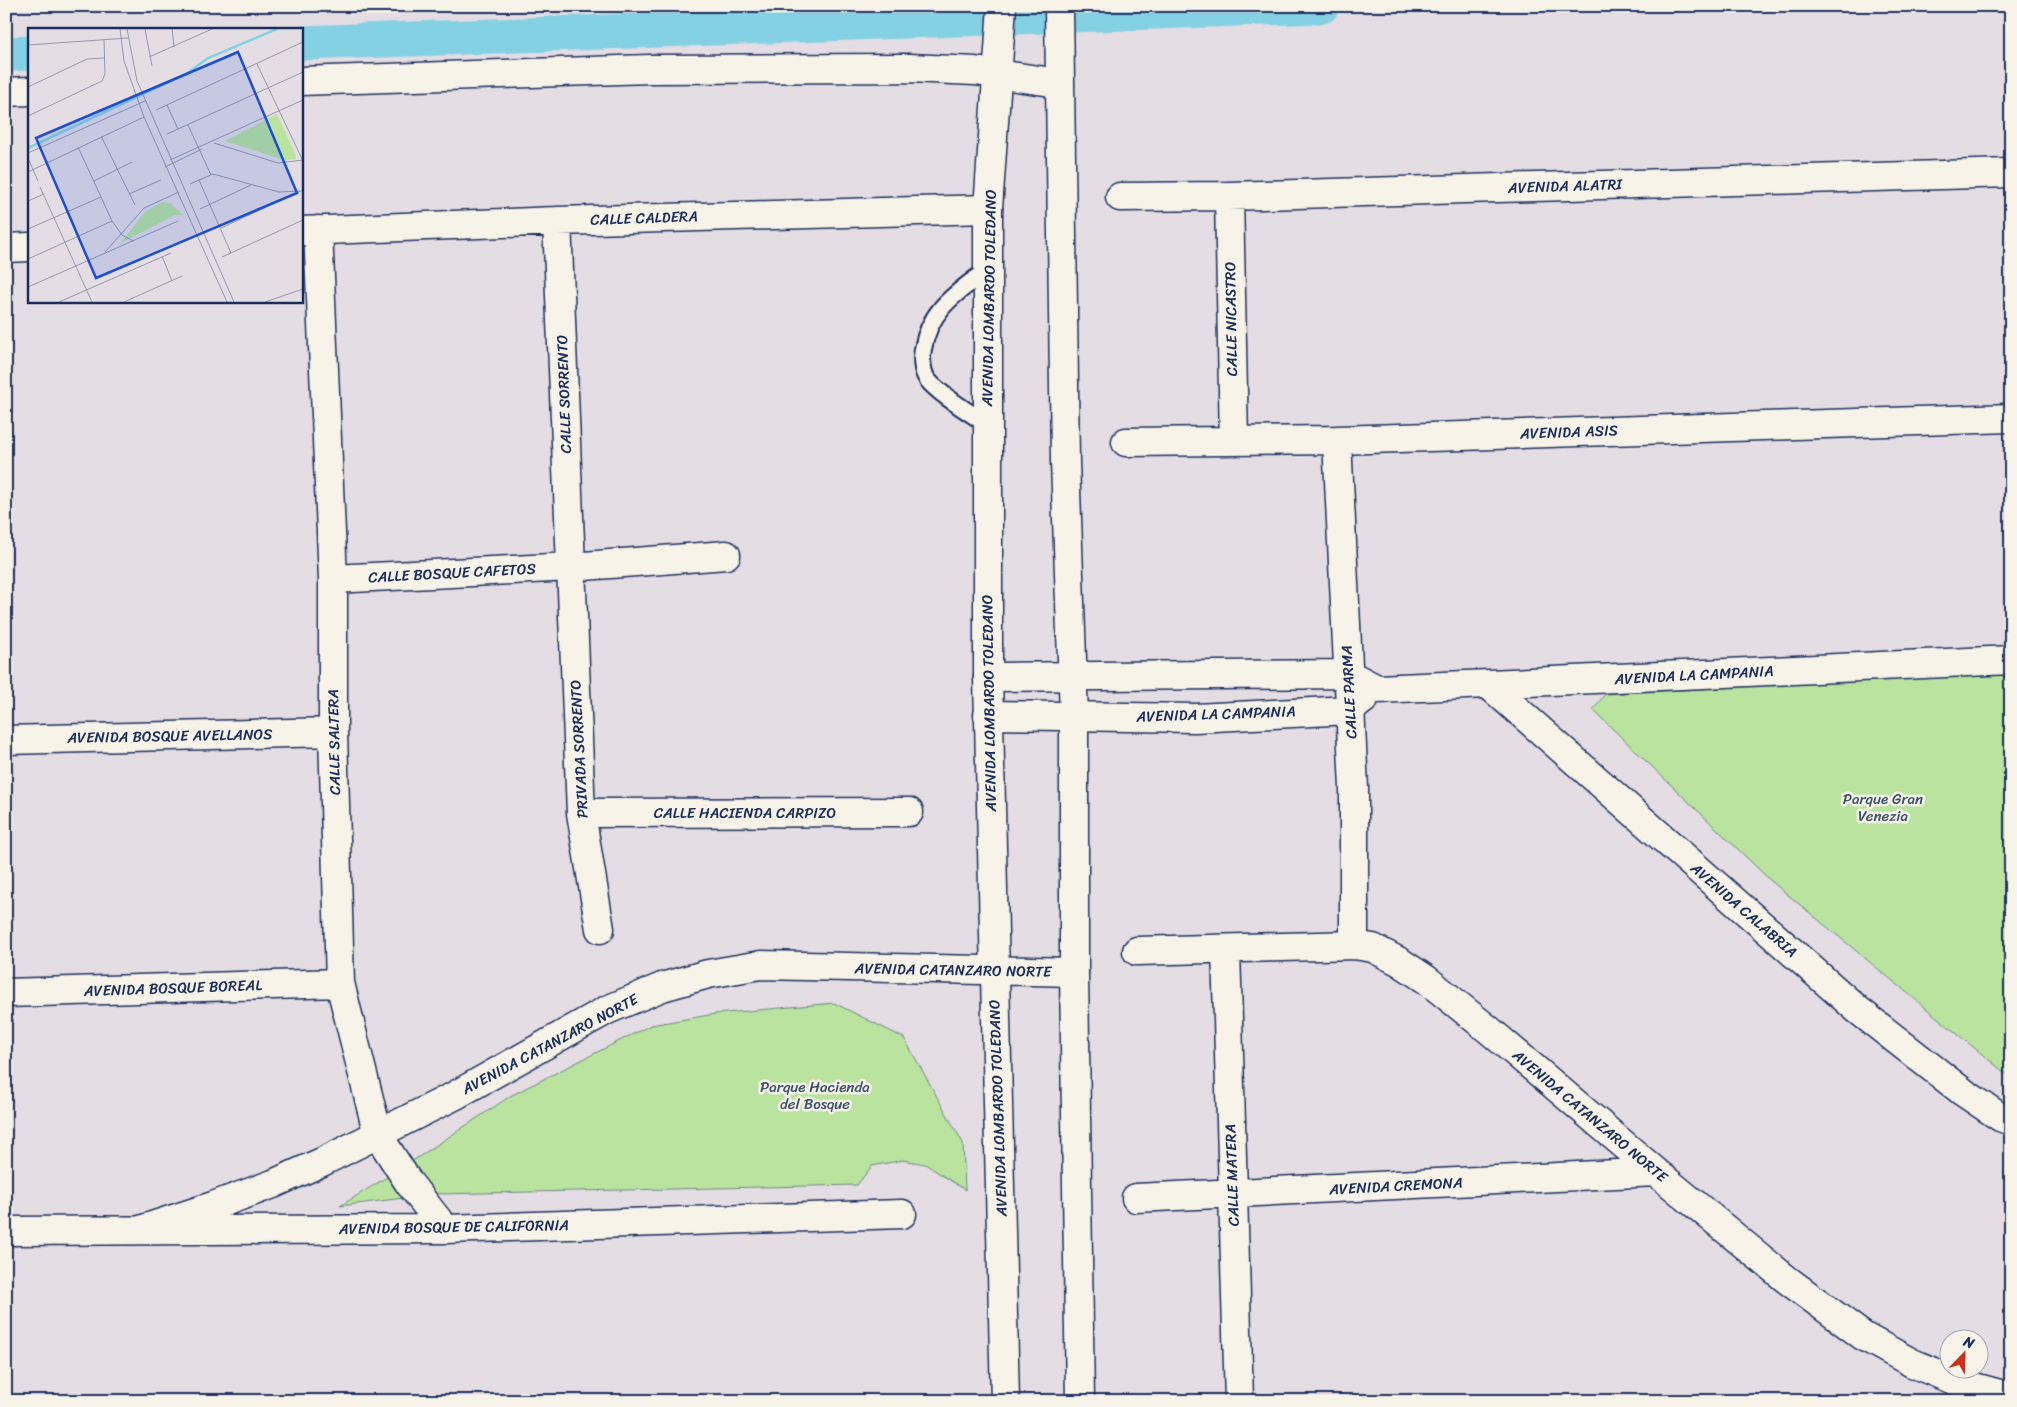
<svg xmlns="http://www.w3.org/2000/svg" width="2017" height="1407" font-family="Sriracha,sans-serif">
	<rect width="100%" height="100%" fill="#e5dde4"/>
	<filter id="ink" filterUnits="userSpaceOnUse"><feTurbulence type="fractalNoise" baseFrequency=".02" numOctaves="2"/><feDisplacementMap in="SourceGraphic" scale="10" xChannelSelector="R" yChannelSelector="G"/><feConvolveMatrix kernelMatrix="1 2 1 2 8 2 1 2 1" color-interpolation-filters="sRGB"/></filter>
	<g filter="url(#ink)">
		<!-- green -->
		<path fill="#b9e39f" stroke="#6a897e" d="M2011 673V1078L1771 881 1593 710 1605 694Z
			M834 1003 904 1038 963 1143 965 1190 925 1164 903 1160 872 1166 857 1185 436 1194 340 1206 405 1166 512 1095 651 1025 715 1014Z"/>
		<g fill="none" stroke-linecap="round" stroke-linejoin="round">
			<!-- canal -->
			<path stroke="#85d1e4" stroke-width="35" d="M301 43 1322 6
				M6 54 29 53"/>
			<defs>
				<path id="service" d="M988 425C972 414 938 394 927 379 922 371 921 358 923 349 930 308 957 293 988 269"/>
				<path id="minor" d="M301 81 649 69 909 68 975 71 1059 83
					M6 92 29 91
					M1229 196 1234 441
					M1120 197 1229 196 2011 173
					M557 221 581 813 600 929
					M318 230 333 579V732L340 983 378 1135 409 1183 445 1229
					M301 231 557 221 988 209
					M6 248 29 247
					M1337 440 1354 788V945
					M1126 442 1337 440 2011 418
					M333 579 571 567 726 555
					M988 677 1348 674 1377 689 2011 660
					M1489 685 1858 1010 1963 1092 2000 1117 2011 1121
					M988 715 1195 718 1350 710 1364 699
					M6 740 333 732
					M581 813 909 812
					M1226 949 1239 1401
					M1137 951 1354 945 1373 948 1400 962 1427 980 1489 1030 1656 1172 1786 1279 1863 1336 1912 1363 1963 1384 2011 1397
					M6 993 340 983
					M1136 1198 1656 1172
					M140 1230 213 1206 273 1184 322 1162 454 1096 607 1010 662 987 708 974 761 965 1074 972
					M6 1231 445 1229 902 1214"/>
				<path id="secondary" d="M1002 6 988 209V677L1005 1401
					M1059 6 1065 461 1074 716V972L1080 1401"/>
			</defs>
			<!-- service casing -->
			<use href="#service" stroke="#1b2f5e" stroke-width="20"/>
			<!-- minor casing -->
			<use href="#minor" stroke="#1b2f5e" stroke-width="31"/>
			<!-- secondary casing -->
			<use href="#secondary" stroke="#1b2f5e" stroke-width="31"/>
			<!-- service -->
			<use href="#service" stroke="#f7f3e8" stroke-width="16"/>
			<!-- minor -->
			<use href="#minor" stroke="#f7f3e8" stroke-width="28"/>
			<!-- secondary -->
			<use href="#secondary" stroke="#f7f3e8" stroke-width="28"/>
		</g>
	</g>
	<g text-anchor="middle" stroke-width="5" stroke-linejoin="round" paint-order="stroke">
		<!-- street labels -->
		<g font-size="15" fill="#1b2f5e" stroke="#f7f3e8">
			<text transform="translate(1565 186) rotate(-2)" y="5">AVENIDA ALATRI</text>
			<text transform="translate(644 218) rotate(-2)" y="5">CALLE CALDERA</text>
			<text transform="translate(989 298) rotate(-89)" y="5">AVENIDA LOMBARDO TOLEDANO</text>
			<text transform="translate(1231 319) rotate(-91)" y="5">CALLE NICASTRO</text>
			<text transform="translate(564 394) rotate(-92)" y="5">CALLE SORRENTO</text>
			<text transform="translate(1569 432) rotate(-2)" y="5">AVENIDA ASIS</text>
			<text transform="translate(452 573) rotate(-3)" y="5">CALLE BOSQUE CAFETOS</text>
			<text transform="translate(1694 675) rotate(-3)" y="5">AVENIDA LA CAMPANIA</text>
			<text transform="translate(1349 692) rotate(-93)" y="5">CALLE PARMA</text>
			<text transform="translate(989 703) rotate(-91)" y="5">AVENIDA LOMBARDO TOLEDANO</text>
			<text transform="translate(1216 714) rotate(-2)" y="5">AVENIDA LA CAMPANIA</text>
			<text transform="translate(170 736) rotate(-1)" y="5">AVENIDA BOSQUE AVELLANOS</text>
			<text transform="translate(334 742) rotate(-91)" y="5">CALLE SALTERA</text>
			<text transform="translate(579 749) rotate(-93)" y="5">PRIVADA SORRENTO</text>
			<text x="745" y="818">CALLE HACIENDA CARPIZO</text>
			<text transform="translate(1744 910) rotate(41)" y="5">AVENIDA CALABRIA</text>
			<text transform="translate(953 970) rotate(1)" y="5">AVENIDA CATANZARO NORTE</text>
			<text transform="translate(173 988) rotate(-2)" y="5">AVENIDA BOSQUE BOREAL</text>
			<text transform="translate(550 1044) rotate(-28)" y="5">AVENIDA CATANZARO NORTE</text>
			<text transform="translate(998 1108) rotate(-92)" y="5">AVENIDA LOMBARDO TOLEDANO</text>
			<text transform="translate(1590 1116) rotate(40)" y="5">AVENIDA CATANZARO NORTE</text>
			<text transform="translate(1232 1175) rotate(-92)" y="5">CALLE MATERA</text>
			<text transform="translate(1396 1186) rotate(-3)" y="5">AVENIDA CREMONA</text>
			<text transform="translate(454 1227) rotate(-1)" y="5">AVENIDA BOSQUE DE CALIFORNIA</text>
		</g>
		<!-- park labels -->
		<g font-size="15" fill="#3b536b" stroke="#f7f3e8">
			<text x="1883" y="804">Parque Gran<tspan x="1883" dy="17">Venezia</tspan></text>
			<text x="815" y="1092">Parque Hacienda<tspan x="815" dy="17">del Bosque</tspan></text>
		</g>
	</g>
	<!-- overview -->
	<g transform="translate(28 28)">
		<rect width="275" height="275" fill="#e5dde4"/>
		<path d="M249 86 268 128 267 131 256 132 197 113ZM134 174 142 175 155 187H147L93 215 117 184Z" fill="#b9e39f"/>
		<path fill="none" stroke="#85d1e4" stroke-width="2.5" d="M0 120 158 46 180 30 249 1"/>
		<path fill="none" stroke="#9497ae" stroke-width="1" d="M92 1 96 33 116 89 199 274M99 1 109 53 206 274M117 1 124 38M144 1 146 19M0 17 100 10M121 29 184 1M229 36 275 133M0 59 59 31 76 30M139 77 150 101M128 82 275 14M0 88 74 53 77 46 76 12M160 97 183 147M139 106 275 44M73 108 107 177M186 115 250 135 275 132M50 119 84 193 94 207 105 213M0 125 117 73M0 130 10 153M142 132 275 72M137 139 174 121M0 144 116 89M171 152 203 225M66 153 104 134M162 156 185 146 251 164 272 163M12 159 64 274M101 166 133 152M0 173 16 166M172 181 223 157M193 200 275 162M0 201 73 169M77 224 116 180 151 164M134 228 144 253M194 229 275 192M0 231 84 193M0 259 150 193M31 274 143 225M96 274 154 248M237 274 275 261"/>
		<path fill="#1d4ed8" fill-opacity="0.15" stroke="#1d4ed8" stroke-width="2.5" d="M210 24 269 165 68 250 8 110Z"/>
		<rect width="275" height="275" fill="none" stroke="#1b2f5e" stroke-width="2.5"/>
	</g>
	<!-- margin -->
	<rect width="2017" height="1407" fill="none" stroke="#f7f3e8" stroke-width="25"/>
	<rect x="12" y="12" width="1992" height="1382" fill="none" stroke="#1b2f5e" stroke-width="2" filter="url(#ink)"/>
	<!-- north arrow -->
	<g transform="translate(1964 1354) rotate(23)"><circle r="24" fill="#f7f3e8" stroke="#9fa5b1"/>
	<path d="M0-4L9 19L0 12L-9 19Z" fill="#c8321e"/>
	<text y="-8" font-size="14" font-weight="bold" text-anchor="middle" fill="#1b2f5e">N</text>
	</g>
</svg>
